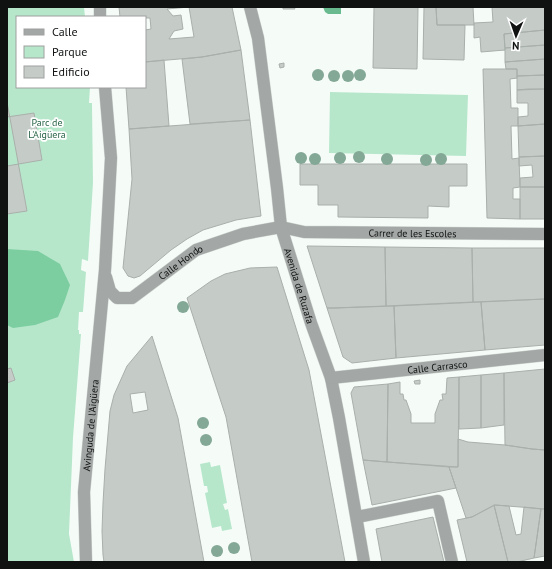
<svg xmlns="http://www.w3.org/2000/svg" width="552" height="569" font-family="'PT Sans',sans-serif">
	<rect width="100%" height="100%" fill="#f5fcf8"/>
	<!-- green -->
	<path fill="#b7e7cb" d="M7 7H84L85 17H17V87H90L89 103H92L93 183 88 261 82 259 81 270 86 272 83 312H79L78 330H79V334H81L73 438 69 534 74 562H7Z
		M330 92 468 95 466 156 329 153Z
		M210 462 211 467 220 465 227 503 223 504 225 510 228 509 232 529 222 531 221 526 212 528 205 493 208 492 207 486H204L200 464Z"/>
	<!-- forest -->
	<path fill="#7ccea0" d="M7 249 38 251 60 264 70 285 65 300 58 317 35 325 13 328 7 325Z"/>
	<!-- water -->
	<path fill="#69bb8f" d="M323 7H341V14H328L325 12Z"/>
	<!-- building -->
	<path fill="#c5ccc8" stroke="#a9b0ab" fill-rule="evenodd" d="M119 7H232L241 50 202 57 145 62V30L151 29 150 18H145V17H120ZM189 7 194 37 169 39 174 31 183 29 181 15 173 16 167 9Z
		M283 7H294L295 9H283Z
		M374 7H418L417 69 373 68Z
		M424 7H436L437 25H465L464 60 423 59Z
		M436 7H473L474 25H437Z
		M492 7H545V30L504 34 505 50 481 52 480 37 474 38V23L493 22Z
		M545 30V45L505 48 504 34Z
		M545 45V59L505 62V48Z
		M241 50 250 120 190 124 182 59 202 57Z
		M545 59V75L517 76V69H506L505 62Z
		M164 60 169 126 129 129 126 87H145V62Z
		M284 63V67L280 68 279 64Z
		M483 69H517V78L510 79 511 108H518V126H511L512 159 519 158 520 187 513 188V199H520V219L487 218Z
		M545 75V89L517 90V76Z
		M528 89H545V124L518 126V117L528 116V103H517V90Z
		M7 102 27 211 7 214Z
		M34 113 42 160 7 166V117Z
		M250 120 261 216 236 220 203 230 187 239 171 250 140 276 134 278 128 276 123 268 132 179 129 129Z
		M545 124V156L519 157 518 126Z
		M545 156V187H520V178L533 177 532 165 519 166V157Z
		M300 164H467V186H449V207L428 206V218L338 217V205H318V185H300Z
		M520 187H545V219H520Z
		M307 246 385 247 386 306 334 308H327Z
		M385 247 472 248 473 302 386 306Z
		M472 248H545V299L473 302Z
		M277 267 309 370 345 562H252L226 417 187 298 211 281 225 274 250 268Z
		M545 299V345L485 350 481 302Z
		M481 302 485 350 396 358 394 306Z
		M394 306 396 358 352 363 343 357 327 308H334Z
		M152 336 178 418 204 562H104L103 555 102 531 103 503 105 469 110 411 114 395 118 386 127 366ZM145 392 148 410 133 413 130 394Z
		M11 368 15 380 7 383V369Z
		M545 369V450L532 449 505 445 504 373Z
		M504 373V425L481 428V375Z
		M481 375V428L459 429V377Z
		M459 377 458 467 387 462 388 384 400 382V394H403L404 400H406L411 414V423H435V414L440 400H443L442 394H446L447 378Z
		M420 380V384H415L414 381Z
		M388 384 387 462 363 460 351 393 354 387Z
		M458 439 468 442 505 445 532 449 545 450V509L495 505 472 517 466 518 449 467H458Z
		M363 460 449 467 456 488 372 505Z
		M494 505 509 506 516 535 521 534 524 507 541 509 534 558 517 562H508Z
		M494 505 508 562H467L457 520 472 517Z
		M541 509H545V556L534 558Z
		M433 517 444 562H382L376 529Z"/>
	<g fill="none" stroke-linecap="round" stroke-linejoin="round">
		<defs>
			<g id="pedestrian">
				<path id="s1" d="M281 227 304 232 545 234"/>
				<path d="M357 517 438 501 452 562"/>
			</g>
			<g id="minor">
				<path d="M100 7V17"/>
				<path id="s2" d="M250 7 258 38 277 188 281 227 311 323 331 378 339 418 364 562"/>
				<path id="s3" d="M106 277 110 291 117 298H132L196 250 243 234 281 227"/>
				<path id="s4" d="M331 378 545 355"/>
				<path id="s5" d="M86 562 84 492 105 270 111 158 105 87"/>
			</g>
		</defs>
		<!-- pedestrian casing -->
		<use href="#pedestrian" stroke="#d0d7d3" stroke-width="13"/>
		<!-- minor casing -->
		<use href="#minor" stroke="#d0d7d3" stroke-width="13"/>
		<!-- pedestrian -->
		<use href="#pedestrian" stroke="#a3a7a5" stroke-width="12"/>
		<!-- minor -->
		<use href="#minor" stroke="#a3a7a5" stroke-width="12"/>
	</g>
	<!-- trees -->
	<g fill="#84a896">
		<circle cx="318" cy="75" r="6"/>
		<circle cx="360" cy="75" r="6"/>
		<circle cx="334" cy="76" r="6"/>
		<circle cx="348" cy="76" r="6"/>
		<circle cx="359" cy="157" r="6"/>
		<circle cx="301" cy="158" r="6"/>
		<circle cx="340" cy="158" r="6"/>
		<circle cx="315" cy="159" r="6"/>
		<circle cx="387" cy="159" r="6"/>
		<circle cx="441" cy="159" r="6"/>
		<circle cx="426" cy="160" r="6"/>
		<circle cx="183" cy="307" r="6"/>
		<circle cx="203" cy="423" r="6"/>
		<circle cx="206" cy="440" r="6"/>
		<circle cx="234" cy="548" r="6"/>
		<circle cx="217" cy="551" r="6"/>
	</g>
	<g text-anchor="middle" stroke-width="3.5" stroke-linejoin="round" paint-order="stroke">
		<!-- park labels -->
		<g font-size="10" fill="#286446" stroke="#fff">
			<text x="47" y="126">Parc de<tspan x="47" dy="12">L'Aigüera</tspan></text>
		</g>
		<!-- street labels -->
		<g font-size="10" fill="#0f1210" stroke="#fff">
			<text dy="4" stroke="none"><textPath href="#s1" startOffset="132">Carrer de les Escoles</textPath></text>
			<text dy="4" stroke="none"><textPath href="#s3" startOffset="100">Calle Hondo</textPath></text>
			<text dy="4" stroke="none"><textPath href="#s2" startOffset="284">Avenida de Ruzafa</textPath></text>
			<text dy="4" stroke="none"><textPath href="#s4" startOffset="107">Calle Carrasco</textPath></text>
			<text dy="4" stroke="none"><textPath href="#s5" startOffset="137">Avinguda de l'Aigüera</textPath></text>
		</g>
	</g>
	<!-- border -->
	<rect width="552" height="569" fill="none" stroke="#0f1210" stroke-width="16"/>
	<!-- legend -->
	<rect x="16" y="16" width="130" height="72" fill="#ffffff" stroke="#9fa09f"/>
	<rect x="24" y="29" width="20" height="6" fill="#a3a7a5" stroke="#9fa09f"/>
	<text x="52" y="36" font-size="12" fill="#0f1210">Calle</text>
	<rect x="24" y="46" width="20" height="12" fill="#b7e7cb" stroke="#9fa09f"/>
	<text x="52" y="56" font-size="12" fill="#0f1210">Parque</text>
	<rect x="24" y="66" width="20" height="12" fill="#c5ccc8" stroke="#9fa09f"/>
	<text x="52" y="76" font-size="12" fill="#0f1210">Edificio</text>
	<!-- north arrow -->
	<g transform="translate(516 36) rotate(182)" stroke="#ffffff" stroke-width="3" paint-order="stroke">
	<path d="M0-3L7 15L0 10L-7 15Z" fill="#0f1210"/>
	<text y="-6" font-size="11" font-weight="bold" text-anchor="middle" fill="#0f1210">N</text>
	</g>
</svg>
